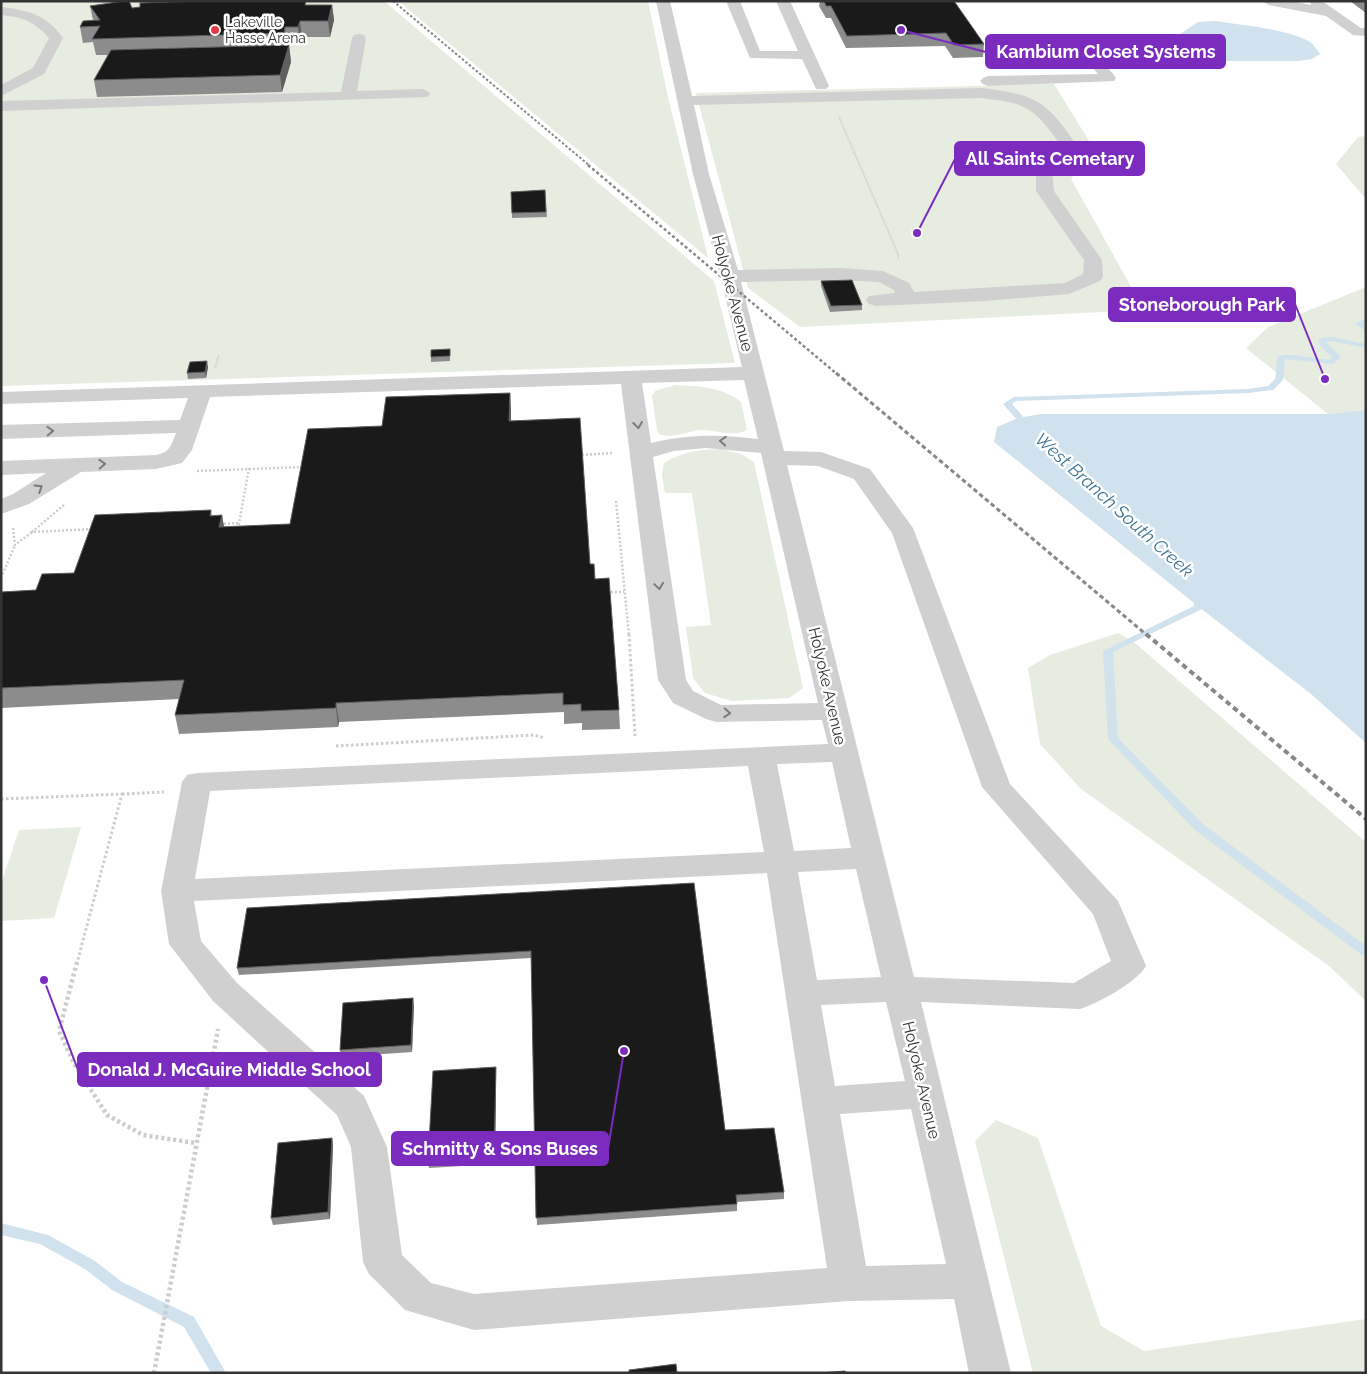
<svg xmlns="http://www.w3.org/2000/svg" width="1367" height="1374" font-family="Raleway,sans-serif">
	<rect width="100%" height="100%" fill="#fff"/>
	<!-- green -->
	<path fill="#e6ecdf" d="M1 1H384L714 281 735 363 1 386Z
		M398 1H648L667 93 708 258Z
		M1054 84 1091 144 1071 179 1144 310 800 327 748 288 696 93Z
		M1366 136V199L1336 164 1358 137Z
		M1366 287V410L1328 414 1246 348 1268 327Z
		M675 385C699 386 722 387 741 402L747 430C734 438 714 429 699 430 686 432 672 439 659 434L657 430 652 396 655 391Z
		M721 449 741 454 754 462 803 688 789 698 732 701 705 693 693 678 686 627 711 625 692 493H665L662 476 664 463C684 451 698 450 721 449Z
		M1118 633 1135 643 1366 842V1001L1329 966 1081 789 1040 744 1028 668 1050 655Z
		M81 827 54 918 1 921V884L19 830Z
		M996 1120 1038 1138 1101 1326 1144 1351 1366 1319V1373H1033L975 1141Z"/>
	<!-- water -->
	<path fill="#cfe2ee" d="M1215 21C1241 25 1289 29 1310 42 1314 45 1317 50 1320 54L1312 59 1298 61H1214L1195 59 1177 51 1173 39 1198 22Z
		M1366 410V743L1311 694 1199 607 994 442 997 427 1018 418 1041 414H1328Z"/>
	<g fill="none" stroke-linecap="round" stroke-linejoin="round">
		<!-- stream -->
		<path fill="#cfe2ee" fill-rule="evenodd" d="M1366 319V324H1364L1366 331 1355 324Z
			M1332 337 1366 344V348L1332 341 1326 342 1341 357 1333 364 1285 359 1283 380 1273 390 1248 393 1016 401 1012 404 1032 427 1028 429H1025L1003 404 1014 397 1248 389 1268 386 1275 379 1278 355H1294L1328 360 1332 357 1321 347 1318 340 1322 338Z
			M1198 591 1203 594 1204 607 1202 609 1113 652 1118 738 1203 824 1366 946V956L1362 955 1195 830 1108 739 1103 651 1194 606 1193 594Z
			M1 1223 48 1235 95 1261 122 1282 194 1317 226 1373H211L184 1327 112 1290 85 1269 40 1244 1 1235Z"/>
		<!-- path-far3 -->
		<path stroke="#cdcdcd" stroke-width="2" stroke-dasharray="1 1" stroke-linecap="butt" d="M839 117 898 254V259
			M215 368 219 355"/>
		<!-- path-far2 -->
		<path stroke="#cdcdcd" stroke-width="2.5" stroke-dasharray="2 2" stroke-linecap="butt" d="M582 455 612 453
			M197 471 303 467
			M616 501 629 636
			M64 505 32 532 94 529
			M220 524 239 523
			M13 528 15 545 32 532
			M238 529 249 468
			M1 578 15 545
			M607 592H624"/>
		<!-- path-far1 -->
		<path stroke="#cdcdcd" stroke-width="3" stroke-dasharray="2.5 2.5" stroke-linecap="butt" d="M629 634 635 736
			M336 746 534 735 545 738
			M122 794 164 792
			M1 799 122 794 77 963"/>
		<!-- path -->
		<path stroke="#cdcdcd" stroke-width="4.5" stroke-dasharray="3 3" stroke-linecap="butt" d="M77 962 59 1031 75 1065 107 1115 143 1135 195 1143
			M154 1373 218 1029"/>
		<!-- minor -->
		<path fill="#d0d0d0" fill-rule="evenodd" d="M656 1H670L692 96 981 88C1031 94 1044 98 1073 140L1068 153 1052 171 1054 191 1102 260 1103 277 1100 281 1069 294 986 301 876 306 869 304 866 300 869 296 895 293 894 290 879 282 840 280 741 282 784 451 821 452 870 469 913 528 1010 784 1118 901 1146 966C1136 983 1098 1003 1080 1009L921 1002 1011 1373H969L954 1299 849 1301 474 1330 405 1310 369 1274 363 1262 351 1147 337 1115 213 1001 169 944 161 891 182 782 187 775 197 773 828 744 822 720 716 722 706 719 673 703 658 680 621 384 210 397 192 450 182 463 156 469 81 472 29 504 1 514V499L13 494 46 473 1 475V461L156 455C170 452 171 446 176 433L1 439V425L180 420 188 398 1 404V392L742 367 723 287 693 174ZM981 98C1023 103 1032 105 1057 140L1052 151 1036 170V191L1084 260 1083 274 1065 283 914 292 909 283 883 271 840 268 738 270 709 174 694 105ZM744 380 758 439C722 434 687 434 651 443L642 383ZM706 448 761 453 818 703 721 705 693 691 686 680 653 457 674 451ZM787 465 818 466 854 479 892 533 982 787 1093 914 1111 961 1074 983 914 977ZM832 762 851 848 794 851 777 764ZM748 766 764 852 195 879 210 791ZM856 869 881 977 817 980 798 872ZM767 873 827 1268 474 1294 431 1283 402 1255 387 1147 364 1096 237 983 201 941 194 901ZM886 1002 905 1081 835 1086 821 1005ZM911 1109 946 1264 866 1266 840 1114Z
			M726 1H740L760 51H798L776 1H790L829 86 826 89H816L802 59 750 58Z
			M1262 1H1291L1311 5 1310 1H1322L1361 28H1366V36L1353 35 1326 16 1269 5Z
			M1 7C28 10 47 15 63 38L44 74 1 96V85L33 68 49 38C35 22 23 17 1 15Z
			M359 34 364 35 366 38 357 91 422 89 427 91 430 94 427 97 1 111V101L341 92 352 38 354 35Z
			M1075 34 1080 35 1114 75 1116 78 1114 81 988 86 983 84 980 81 983 78 988 76 1098 74 1068 38 1070 35Z"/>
		<!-- rail-far3 -->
		<path stroke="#888" stroke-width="2" stroke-dasharray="2.5 2" stroke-linecap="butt" d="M393 1 590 166"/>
		<!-- rail-far2 -->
		<path stroke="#888" stroke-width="2.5" stroke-dasharray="3 2.5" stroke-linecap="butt" d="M588 165 837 374"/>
		<!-- rail-far1 -->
		<path stroke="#888" stroke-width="3" stroke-dasharray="4.5 3" stroke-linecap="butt" d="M836 373 1148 636"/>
		<!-- rail -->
		<path stroke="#888" stroke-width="4" stroke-dasharray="5.5 4" stroke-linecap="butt" d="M1146 634 1366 819"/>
	</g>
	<!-- wall -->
	<path fill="#8c8c8c" d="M820 1H954L984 44 983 57 953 58 945 46 846 48 831 18H826L819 6Z
		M1350 1H1366V13Z
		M332 5 334 20 330 37H302L300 43H287V45H289L291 62 282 92 97 97 94 80 108 55H96L93 42 83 43 80 27 93 20 90 6 132 8Z
		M545 190 547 217 512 218 511 192Z
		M821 281 862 305V310L830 312 821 286Z
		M450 349V361L431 362V357Z
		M208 367 206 378 188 379 187 373Z
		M510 393 511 420 590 564 595 579 619 710 620 729 582 730V723L564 724V712L339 722 338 727 179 734 175 715 179 699 1 708V592L36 590 211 510 212 516 222 515 224 527 290 524 382 426Z
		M694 883 725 1130 784 1192V1199L737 1202V1211L537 1225 531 958 239 975 237 968Z
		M414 1005 412 1052 341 1057 340 1050Z
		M496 1074 495 1164 429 1168 428 1161Z
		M332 1138 333 1145 330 1219 273 1225 271 1218Z"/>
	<!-- shaded-wall -->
	<path fill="#5f5f5f" d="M332 5 334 20 330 37 328 21Z
		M300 21 302 37 300 43 298 27Z
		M285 27 287 43 286 50 284 33Z
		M289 45 291 62 282 92 280 75Z
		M207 361 208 367 206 378 205 372Z
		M510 393 511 409V437L509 421Z
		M222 515 225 533 219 527Z
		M336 703 339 722 338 727 336 708Z
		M413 998 414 1005 412 1052 411 1045Z
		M496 1067V1074L495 1164 494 1157Z
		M332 1138 333 1145 330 1219 328 1212Z"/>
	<!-- building -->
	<path fill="#1a1a1a" stroke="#5f5f5f" d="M124 1H129L132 8 140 7V3L199 1H306L305 5H332L328 21H300L298 27H285L284 33 92 39 100 26 80 27 83 21 100 20 90 6Z
		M824 1H954L984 44 954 45 946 33 847 36 831 6H826Z
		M289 45 280 75 94 80 111 50Z
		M545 190 546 212 512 213 511 192Z
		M852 280 862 305 831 306 821 281Z
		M450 349V356L431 357V350Z
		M207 361 205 372 187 373 190 362Z
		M510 393 509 421 580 418 590 564H594L595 579 609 578 619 710 581 711V704L563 705V693L336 703V708L175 715 184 680 1 688V592L36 590 42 574 74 573 95 515 211 510 210 516 222 515 219 527 290 524 308 429 382 426 386 397Z
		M694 883 725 1130 774 1128 784 1192 736 1195 737 1204 536 1218 531 951 237 968 247 908Z
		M413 998 411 1045 340 1050 343 1003Z
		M496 1067 494 1157 428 1161 433 1071Z
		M332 1138 328 1212 271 1218 278 1143Z
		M676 1364 677 1373H629V1370Z
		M845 1371 846 1373H819Z"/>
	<!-- one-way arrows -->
	<defs><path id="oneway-chevron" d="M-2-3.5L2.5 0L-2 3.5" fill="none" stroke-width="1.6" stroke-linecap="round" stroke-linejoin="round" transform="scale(1.25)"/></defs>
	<g stroke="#7a7a7a">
		<use href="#oneway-chevron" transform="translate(638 425) rotate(83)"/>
		<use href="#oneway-chevron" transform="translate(50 431) rotate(-2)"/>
		<use href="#oneway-chevron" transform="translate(723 441) rotate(-176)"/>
		<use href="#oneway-chevron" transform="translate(102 464) rotate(-3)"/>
		<use href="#oneway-chevron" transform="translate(39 488) rotate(-32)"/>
		<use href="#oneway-chevron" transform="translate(659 586) rotate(82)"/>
		<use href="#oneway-chevron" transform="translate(727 713) rotate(4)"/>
	</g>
	<!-- markers -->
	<circle fill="#e63946" stroke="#fff" stroke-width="2" cx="215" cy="30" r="5"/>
	<g text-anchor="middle" stroke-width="5" stroke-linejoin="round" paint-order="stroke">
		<!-- far-poi labels -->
		<g font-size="14" fill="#333" stroke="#fff" text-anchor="start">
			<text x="225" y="27">Lakeville<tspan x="225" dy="16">Hasse Arena</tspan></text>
		</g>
		<!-- street labels -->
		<g font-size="16" fill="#333" stroke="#fff">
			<text transform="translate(733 293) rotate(75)" y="6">Holyoke Avenue</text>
			<text transform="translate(828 686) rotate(77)" y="6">Holyoke Avenue</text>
			<text transform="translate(922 1080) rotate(77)" y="6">Holyoke Avenue</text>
		</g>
		<!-- water labels -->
		<g font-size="18" font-style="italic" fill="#3f7597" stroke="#fff">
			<text transform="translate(1114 505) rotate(42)" y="6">West Branch South Creek</text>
		</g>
	</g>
	<!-- callouts -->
	<path fill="none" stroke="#7b2cbf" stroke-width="2" d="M901 30L986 52M917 233L955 159M1325 379L1295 304M44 980L78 1070M624 1051L608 1149"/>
	<g fill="#7b2cbf" stroke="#fff" stroke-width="2">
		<circle cx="901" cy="30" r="5"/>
		<circle cx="917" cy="233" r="5"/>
		<circle cx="1325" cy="379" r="5"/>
		<circle cx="44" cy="980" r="5"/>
		<circle cx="624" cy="1051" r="5"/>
	</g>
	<g fill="#7b2cbf" stroke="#7b2cbf" stroke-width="2">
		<rect x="986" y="35" width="239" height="33" rx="5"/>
		<rect x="955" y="142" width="189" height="33" rx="5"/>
		<rect x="1109" y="288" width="186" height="33" rx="5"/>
		<rect x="78" y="1053" width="303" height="33" rx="5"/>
		<rect x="392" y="1132" width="216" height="33" rx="5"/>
	</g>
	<g font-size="18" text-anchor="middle" font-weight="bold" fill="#fff">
		<text x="1106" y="58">Kambium Closet Systems</text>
		<text x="1050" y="165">All Saints Cemetary</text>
		<text x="1202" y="311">Stoneborough Park</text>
		<text x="229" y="1076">Donald J. McGuire Middle School</text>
		<text x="500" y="1155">Schmitty &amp; Sons Buses</text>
	</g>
	<!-- border -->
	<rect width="1367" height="1374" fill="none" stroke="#333333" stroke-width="5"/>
</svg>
